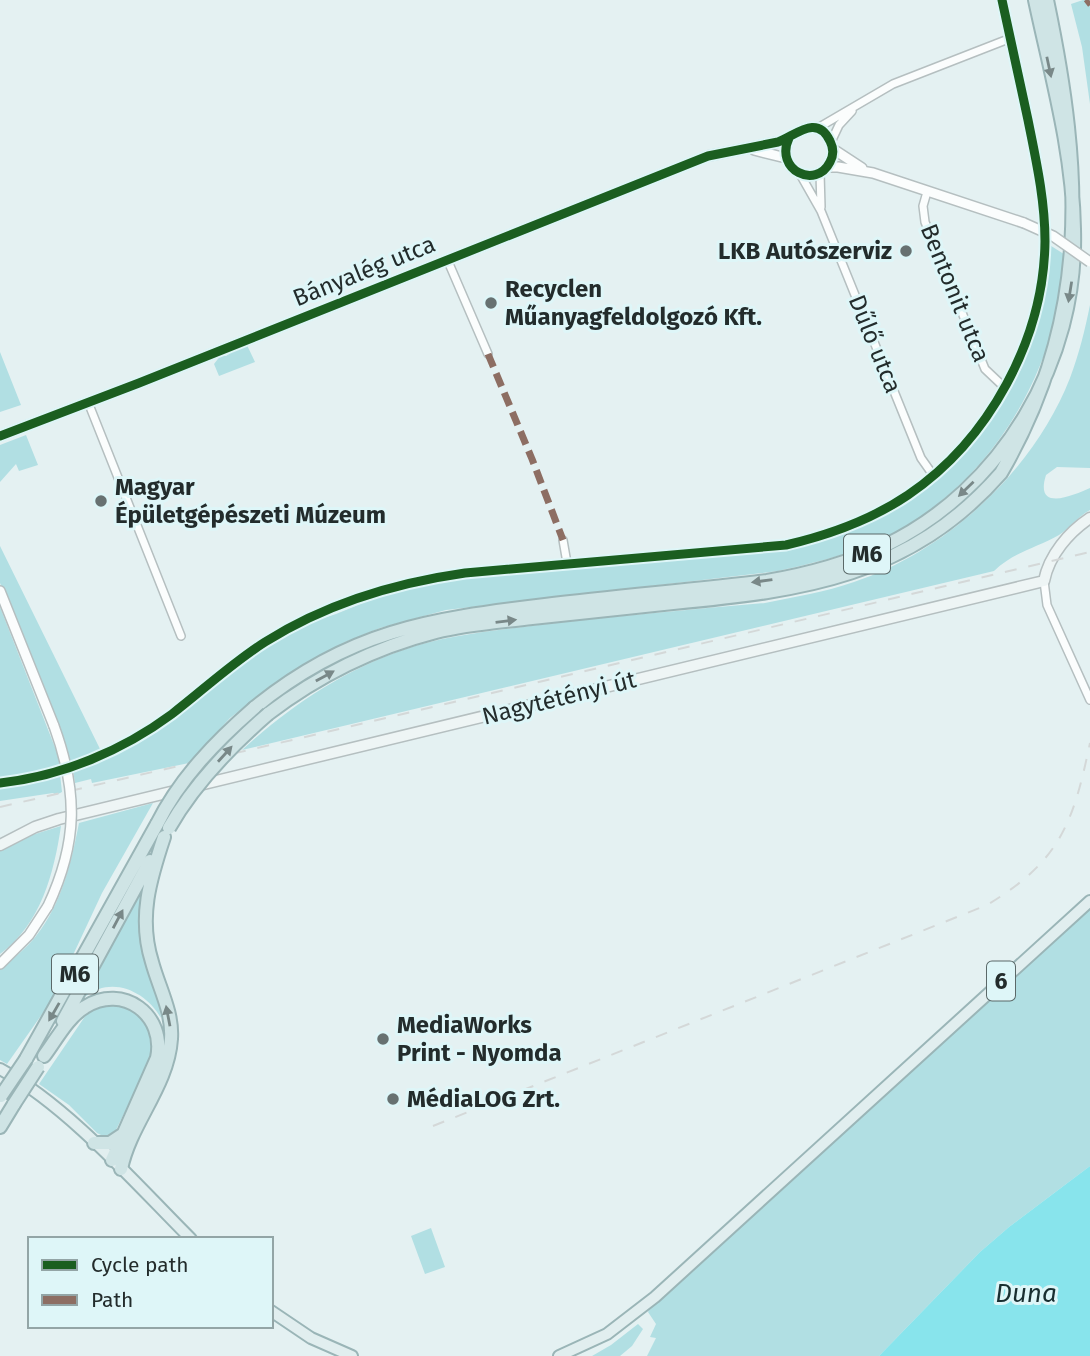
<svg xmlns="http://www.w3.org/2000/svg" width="1090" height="1356" font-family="'Fira Sans',sans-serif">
	<rect width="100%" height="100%" fill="#e4f1f2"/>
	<!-- green -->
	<path fill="#b1dfe3" d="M1083 0H1090V104L1082 47 1071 4Z
		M1048 244 1067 256C1067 276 1062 294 1057 314 1034 402 986 476 908 525 868 550 823 561 778 571L446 610 380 628 345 642 275 683 230 718 189 763 92 783 91 779 75 783 73 770 104 758 142 738 170 719 235 667 269 643 299 626 336 614 395 590 424 582 471 576 783 550C798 546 815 544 830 538 938 498 1022 415 1043 298 1046 280 1046 262 1048 244Z
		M1090 305V468L1057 467 1046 475C1034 513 1074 495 1090 488V510C1077 517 1070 528 1059 535 1036 548 1014 552 994 571L242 750C289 707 342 671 403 650 446 635 493 631 538 625 614 616 689 610 765 603 795 597 825 592 854 582 947 551 1034 470 1070 378 1079 354 1085 330 1090 305Z
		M246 343 255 362 219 376 214 364 221 355 226 356Z
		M0 352 21 405 0 412Z
		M26 435 38 465 19 471 16 464 0 482V445Z
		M0 546 101 751 70 763 0 583Z
		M0 607 56 750 61 766 28 775 0 778Z
		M60 774 62 792 56 795 53 793 0 801V787Z
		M153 803 102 893 52 1000 7 1064 0 1060V970C12 959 26 949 36 936 62 903 71 863 79 823Z
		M61 826C54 873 41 924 0 954V851L32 835Z
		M141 891C139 910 137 929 142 948 148 972 159 993 161 1018 146 991 111 975 85 997Z
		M1090 908V1166L1009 1227 980 1252 879 1356H647L656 1338 650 1337 656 1324 648 1312 650 1308Z
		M117 1002 143 1016 151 1029 153 1044 148 1064 116 1130 105 1137 97 1133 69 1105 39 1084 88 1012 104 1003Z
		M431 1228 445 1267 425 1274 411 1236Z
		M638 1324 643 1329 632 1346 620 1356H592L611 1345Z"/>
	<!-- water -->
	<path fill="#88e4ec" d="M1090 1166V1356H879L980 1252 1009 1227Z"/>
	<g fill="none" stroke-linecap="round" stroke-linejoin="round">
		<defs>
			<path id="minor" d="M816 129 893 84 1011 38
				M831 142 839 125 852 111
				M820 173 821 207
				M800 174 821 211 921 458 933 475
				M927 192 923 206 925 222 985 369 1004 387
				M447 259 488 354
				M88 402 181 636
				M563 540 567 563
				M1044 581 1047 605 1090 700
				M0 783C62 776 122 751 172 714 203 690 232 663 265 642 327 603 394 583 465 573L786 545C829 535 871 520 908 495 989 440 1044 339 1045 241 1045 200 1036 160 1028 120 1019 80 1011 40 1002 0"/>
			<path id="tertiary" d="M833 149 862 168
				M754 150 786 158
				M827 167H838L873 173 1024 223
				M0 436 139 383 708 156 778 142C795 136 817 113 830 141 833 147 834 155 830 162 816 190 774 170 789 138
				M0 591 54 726
				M0 964 29 935 48 906"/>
			<path id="secondary" d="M0 845 35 827 59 819 1044 581C1049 555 1069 532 1090 518"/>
			<path id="primary" d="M0 1069C69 1107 135 1183 191 1239
				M271 1311 311 1338 352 1356
				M559 1356 607 1334 655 1297 1090 901"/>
			<path id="motorway" d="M254 708C348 631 428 619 545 605 619 596 693 590 767 581 808 574 846 564 884 546 1003 489 1078 361 1074 229 1073 152 1051 75 1035 0
				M268 714C319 675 374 648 436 632 467 624 500 622 532 618 579 613 626 608 673 603 802 591 910 577 1001 473 1090 320 1084 176 1047 0
				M63 1021 150 861
				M44 1056C56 1040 68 1017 85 1007 123 983 166 1015 157 1058L112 1160
				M26 1059 157 824
				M0 1127 14 1104
				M94 1143H110L122 1135
				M121 1169C130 1124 168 1086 171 1039 173 1012 159 988 152 962 138 918 150 879 164 837"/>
		</defs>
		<!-- minor casing -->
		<use href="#minor" stroke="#b5bfc0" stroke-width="10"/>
		<!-- tertiary casing -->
		<use href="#tertiary" stroke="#b5bfc0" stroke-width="12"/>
		<!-- secondary casing -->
		<use href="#secondary" stroke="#b5bfc0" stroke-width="13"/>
		<!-- primary casing -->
		<use href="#primary" stroke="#9ab5b7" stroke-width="14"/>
		<!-- motorway casing -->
		<use href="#motorway" stroke="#9ab5b7" stroke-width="16"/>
		<!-- minor -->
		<use href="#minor" stroke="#fbfdfd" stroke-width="7"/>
		<!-- tertiary -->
		<use href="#tertiary" stroke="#fbfdfd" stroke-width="9"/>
		<!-- secondary -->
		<use href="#secondary" stroke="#eef5f5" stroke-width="10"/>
		<!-- primary -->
		<use href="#primary" stroke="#e1eeef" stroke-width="10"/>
		<!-- motorway -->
		<use href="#motorway" stroke="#cfe4e5" stroke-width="12"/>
		<!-- rail -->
		<path stroke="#d4d8d8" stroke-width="2" stroke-dasharray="12 12" stroke-linecap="butt" d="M0 807 301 738 1090 552
			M433 1126 987 905C1060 861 1073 824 1090 743"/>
		<defs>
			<path id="tertiary-bridge" d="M1024 223 1053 236 1090 262
				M48 906C78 842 78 792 54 726"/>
			<path id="motorway-bridge" d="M157 824C180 778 216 741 254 708
				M169 828C194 784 230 747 268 714
				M1 1096 26 1059
				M14 1104 38 1067"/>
		</defs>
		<!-- tertiary-bridge casing -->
		<use href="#tertiary-bridge" stroke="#b5bfc0" stroke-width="12" stroke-linecap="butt"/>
		<!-- motorway-bridge casing -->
		<use href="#motorway-bridge" stroke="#9ab5b7" stroke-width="16" stroke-linecap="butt"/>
		<!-- tertiary-bridge -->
		<use href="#tertiary-bridge" stroke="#fbfdfd" stroke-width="9"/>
		<!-- motorway-bridge -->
		<use href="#motorway-bridge" stroke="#cfe4e5" stroke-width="12"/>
		<!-- quiet -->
		<path stroke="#8d6e63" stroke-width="7" stroke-dasharray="14 7" stroke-linecap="butt" d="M1086 4 1090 1
			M488 354 532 459 563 540"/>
		<defs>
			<path id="cycleway" d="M0 436 139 383 708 156 778 142C795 136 817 113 830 141 833 147 834 155 830 162 816 190 774 170 789 138
				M0 783C62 776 122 751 172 714 203 690 232 663 265 642 327 603 394 583 465 573L786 545C829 535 871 520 908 495 989 440 1044 339 1045 241 1045 200 1036 160 1028 120 1019 80 1011 40 1002 0"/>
		</defs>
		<!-- cycleway casing -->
		<use href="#cycleway" stroke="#def6f8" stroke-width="13"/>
		<!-- cycleway -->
		<use href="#cycleway" stroke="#1b5e20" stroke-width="9"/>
	</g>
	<!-- one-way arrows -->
	<defs><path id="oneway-solid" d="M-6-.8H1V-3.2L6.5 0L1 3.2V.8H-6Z" transform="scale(1.75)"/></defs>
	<g fill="#798888">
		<use href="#oneway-solid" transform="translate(1049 67) rotate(78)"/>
		<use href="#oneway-solid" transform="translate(1070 292) rotate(99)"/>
		<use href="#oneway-solid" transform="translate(966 489) rotate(136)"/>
		<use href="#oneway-solid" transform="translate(762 581) rotate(172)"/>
		<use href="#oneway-solid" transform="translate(506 621) rotate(-7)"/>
		<use href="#oneway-solid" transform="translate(325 676) rotate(-29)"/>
		<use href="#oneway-solid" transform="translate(225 754) rotate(-48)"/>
		<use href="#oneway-solid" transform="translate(118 919) rotate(-62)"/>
		<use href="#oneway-solid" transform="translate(54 1012) rotate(120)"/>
		<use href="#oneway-solid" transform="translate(168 1016) rotate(-101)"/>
	</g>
	<!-- markers -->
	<g fill="#677171" stroke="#def6f8" stroke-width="2.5">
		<circle cx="906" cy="251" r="7"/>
		<circle cx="491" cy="303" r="7"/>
		<circle cx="101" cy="501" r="7"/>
		<circle cx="383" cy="1039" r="7"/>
		<circle cx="393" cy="1099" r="7"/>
	</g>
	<g text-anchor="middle" stroke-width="6" stroke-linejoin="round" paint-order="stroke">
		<!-- shield labels -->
		<g fill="#def6f8" stroke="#5b6969" stroke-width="2">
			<rect x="844" y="534.5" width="46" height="39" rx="5"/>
			<rect x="52" y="954.5" width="46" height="39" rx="5"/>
			<rect x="987" y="961.5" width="28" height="39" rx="5"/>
		</g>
		<g font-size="23" font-weight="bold" fill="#232c2c">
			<text x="867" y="562">M6</text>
			<text x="75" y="982">M6</text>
			<text x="1001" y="989">6</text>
		</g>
		<!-- poi labels -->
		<g font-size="24" font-weight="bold" fill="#232c2c" stroke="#def6f8" text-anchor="start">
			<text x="892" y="259" text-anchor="end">LKB Autószerviz</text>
			<text x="505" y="297">Recyclen<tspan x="505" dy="28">Műanyagfeldolgozó Kft.</tspan></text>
			<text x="115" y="495">Magyar<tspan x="115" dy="28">Épületgépészeti Múzeum</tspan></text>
			<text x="397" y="1033">MediaWorks<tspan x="397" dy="28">Print - Nyomda</tspan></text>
			<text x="407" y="1107">MédiaLOG Zrt.</text>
		</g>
		<!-- street labels -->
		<g font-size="24" fill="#232c2c" stroke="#def6f8">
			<text transform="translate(364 271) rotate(-22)" y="8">Bányalég utca</text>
			<text transform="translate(955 293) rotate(68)" y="8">Bentonit utca</text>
			<text transform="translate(875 344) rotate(68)" y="8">Dűlő utca</text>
			<text transform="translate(559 698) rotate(-14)" y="8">Nagytétényi út</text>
		</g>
		<!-- water labels -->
		<g font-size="26" font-style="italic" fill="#192f31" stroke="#def6f8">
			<text x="1026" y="1302">Duna</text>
		</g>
	</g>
	<!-- legend -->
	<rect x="28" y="1237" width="245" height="91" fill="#def6f8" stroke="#93a5a6" stroke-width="2"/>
	<rect x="42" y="1260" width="35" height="10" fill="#1b5e20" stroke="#93a5a6" stroke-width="2"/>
	<text x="91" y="1272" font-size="21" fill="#232c2c">Cycle path</text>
	<rect x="42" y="1295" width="35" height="10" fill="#8d6e63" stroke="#93a5a6" stroke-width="2"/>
	<text x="91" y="1307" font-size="21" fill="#232c2c">Path</text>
</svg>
